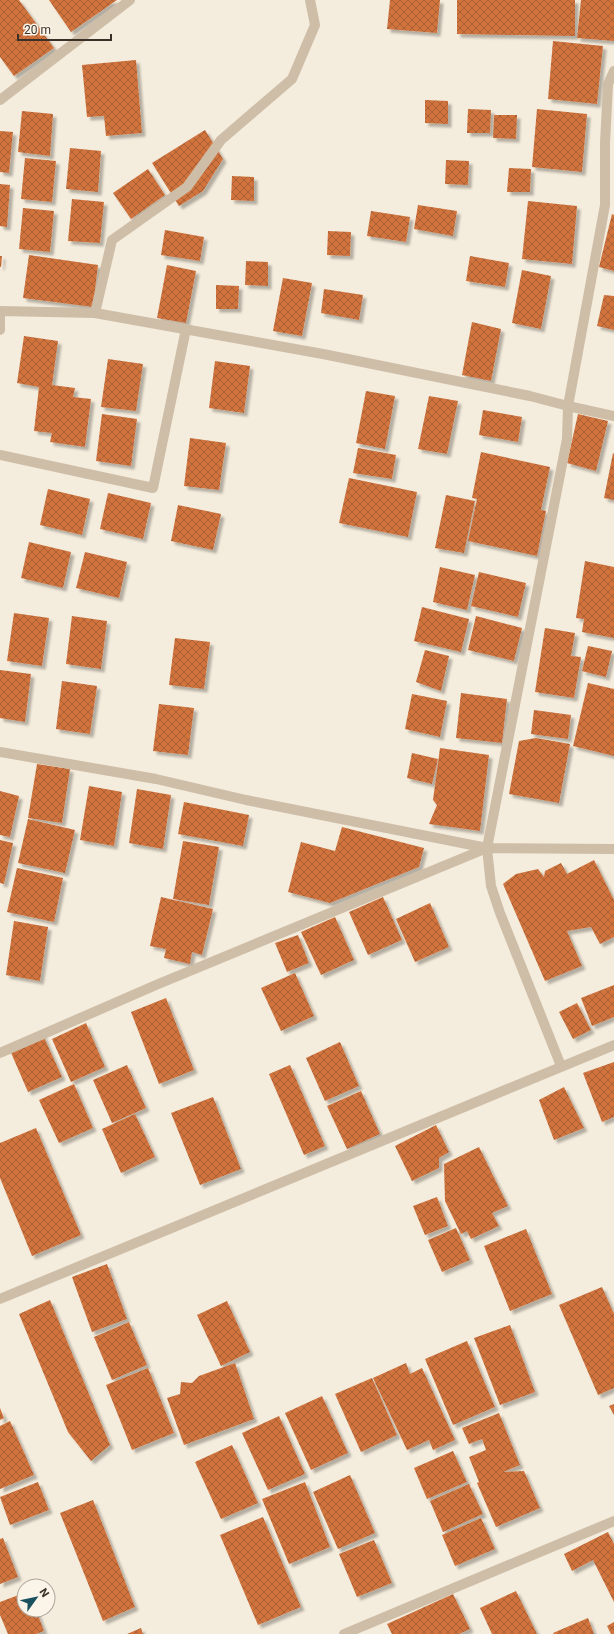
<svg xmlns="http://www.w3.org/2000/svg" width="614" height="1634" font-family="Roboto,sans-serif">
	<defs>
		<pattern id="building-cross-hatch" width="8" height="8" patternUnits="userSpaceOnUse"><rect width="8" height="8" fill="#d0733e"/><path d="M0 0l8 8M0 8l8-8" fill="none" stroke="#aa5f34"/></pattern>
		<filter id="shadow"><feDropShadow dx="3.5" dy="3.5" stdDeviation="1" flood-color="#0004"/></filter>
	</defs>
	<rect width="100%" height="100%" fill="#f4ecdc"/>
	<!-- building -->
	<path fill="url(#building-cross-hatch)" filter="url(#shadow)" d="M0 0H19L54 48 14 76 0 57Z
		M49 0H117L71 32Z
		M390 0H440L437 33 387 29Z
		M457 0H575V36L457 34Z
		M581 0H614V41L577 38Z
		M553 41 603 46 597 104 548 99Z
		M136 60 142 133 106 136 104 116 87 117 82 65Z
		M425 100 448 101V124L425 123Z
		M468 109 491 110 490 133H467Z
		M537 109 587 114 582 172 532 167Z
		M22 111 53 114 50 156 18 152Z
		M494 115H517L516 139 493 138Z
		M205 130 223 159 203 191 179 206 152 163Z
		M0 131 13 132 9 173 0 172Z
		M70 148 101 151 98 192 66 189Z
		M25 158 56 161 52 202 21 199Z
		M446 160 469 161 468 185 445 184Z
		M509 168 531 169 530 192H507Z
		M148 169 165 195 131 219 113 193Z
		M232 176 254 177V201L231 200Z
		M0 184 10 185 7 227 0 226Z
		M72 199 104 202 100 243 68 241Z
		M528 201 577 206 572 264 522 259Z
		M418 205 457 211 453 236 414 229Z
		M23 208 54 211 50 252 19 249Z
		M371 211 410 217 406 242 367 236Z
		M612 214 614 215V271L599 267Z
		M165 230 204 237 200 261 161 255Z
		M328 231 351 232 350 256 327 255Z
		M29 255 98 265 93 307 23 298Z
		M0 256H2L1 267H0Z
		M470 256 509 263 505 287 466 281Z
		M246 261 268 262V286L245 285Z
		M167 265 196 271 186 323 157 318Z
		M522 270 551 276 541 329 512 323Z
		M283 278 312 283 302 336 273 331Z
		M216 285 239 286 238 309H216Z
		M324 289 363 295 359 320 321 313Z
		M604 295 614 296V330L597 326Z
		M472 322 501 329 491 381 462 375Z
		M24 336 58 341 52 385 75 388 73 397 91 399 85 447 50 442 52 433 34 431 39 387 17 383Z
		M108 359 143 364 136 411 101 407Z
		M215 361 250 366 244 413 209 408Z
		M366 391 395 396 385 449 356 443Z
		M429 396 458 401 447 454 418 449Z
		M483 410 522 417 518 442 479 435Z
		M102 414 137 419 131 466 96 461Z
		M578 414 608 421 596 471 567 463Z
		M190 438 226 443 219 490 184 486Z
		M358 448 396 455 392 479 353 473Z
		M481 452 550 467 541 510 546 511 537 556 468 541 477 499 472 498Z
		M613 453 614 454V500L604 498Z
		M349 478 417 492 408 537 339 523Z
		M48 489 90 499 82 535 40 525Z
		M108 493 151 503 143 539 100 529Z
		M446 495 475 501 464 553 435 548Z
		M178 505 221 514 213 550 171 541Z
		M29 542 71 552 63 588 21 578Z
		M85 552 127 562 119 598 76 588Z
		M585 561 614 567V638L582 632 584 619 576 618Z
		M440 567 475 575 467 610 433 602Z
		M479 572 526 583 518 617 471 606Z
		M422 607 469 619 461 652 414 641Z
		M14 613 49 618 42 666 7 661Z
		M72 616 107 621 101 669 66 664Z
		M476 616 522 628 514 661 468 650Z
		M545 628 575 633 571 656 581 657 574 698 535 692Z
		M175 638 210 642 204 689 169 685Z
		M588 646 612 651 606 677 582 671Z
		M425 650 449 656 441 691 416 682Z
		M0 670 31 674 25 722 0 718Z
		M62 681 97 686 90 734 56 729Z
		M588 683 614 689V756L573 746Z
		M461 693 507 699 502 743 456 738Z
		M412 694 447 701 440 737 405 729Z
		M159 704 194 708 188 755 153 751Z
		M534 710 571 715 568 739 531 734Z
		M536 738 570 744 559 803 509 794 519 741Z
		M440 748 489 755 480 831 429 824 437 805 433 800Z
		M412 753 438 759 432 784 407 778Z
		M37 764 70 769 62 823 28 818Z
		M89 786 122 792 114 846 80 840Z
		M137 789 171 795 163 849 129 843Z
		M0 791 19 796 10 837 0 835Z
		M184 802 249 815 243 846 178 834Z
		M28 819 75 830 65 873 18 863Z
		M342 827 424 848 419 867 330 903 288 892 301 842 335 851Z
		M0 840 13 843 4 884 0 883Z
		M183 841 219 847 209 905 173 899Z
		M594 860 614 900V937L600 944 591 927 567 931 582 966 545 981 503 884 516 874 538 869 544 877 545 871 561 863 567 874Z
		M17 868 63 878 54 922 7 912Z
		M161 897 213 909 202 955 192 952 190 964 164 958 166 949 150 946Z
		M383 897 402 940 368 955 349 912Z
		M430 903 449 947 415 962 396 919Z
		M335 917 354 960 321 975 301 932Z
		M14 921 48 927 40 981 6 975Z
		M298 935 309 963 287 972 275 943Z
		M295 973 314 1016 281 1031 261 988Z
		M614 985V1017L592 1026 581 998Z
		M166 998 194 1070 159 1084 131 1012Z
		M577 1003 591 1030 573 1039 559 1012Z
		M86 1023 105 1067 71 1082 52 1039Z
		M42 1033 62 1077 28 1092 9 1048Z
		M340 1042 359 1086 325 1101 306 1058Z
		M614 1062V1117L602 1122 583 1073Z
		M127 1065 146 1108 112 1123 93 1080Z
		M290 1065 325 1146 304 1155 269 1074Z
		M74 1084 93 1128 59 1143 39 1100Z
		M564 1087 584 1128 554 1140 539 1100Z
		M361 1091 380 1134 347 1149 327 1106Z
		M213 1097 241 1169 200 1185 171 1113Z
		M135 1114 155 1157 121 1173 102 1129Z
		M436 1125 449 1152 439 1158V1168L412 1181 395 1146Z
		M36 1128 81 1235 32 1256 0 1178V1143Z
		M479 1147 508 1206 492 1213 499 1226 471 1239 467 1231 461 1234 445 1201 444 1164Z
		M437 1197 448 1226 425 1235 413 1206Z
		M456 1228 470 1260 442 1272 428 1240Z
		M526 1229 552 1294 510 1311 484 1246Z
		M107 1264 127 1319 92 1332 72 1277Z
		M602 1287 614 1314V1388L598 1395 559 1305Z
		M50 1300 110 1445 91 1461 68 1432 19 1314Z
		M227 1301 250 1352 221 1366 197 1315Z
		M129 1322 147 1365 112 1380 94 1337Z
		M510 1325 535 1392 500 1405 474 1338Z
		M467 1341 495 1407 453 1425 425 1359Z
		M235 1363 254 1419 184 1445 167 1398 180 1394 181 1382 192 1383 199 1376Z
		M406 1363 410 1374 422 1368 455 1440 433 1450 429 1440 407 1450 373 1378Z
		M148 1368 174 1433 132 1450 106 1385Z
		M372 1378 397 1435 361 1452 335 1394Z
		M322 1396 348 1453 311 1470 285 1413Z
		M614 1404V1415L609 1406Z
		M0 1408 4 1418 0 1420Z
		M499 1413 520 1465 503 1472 524 1471 540 1508 496 1527 477 1483 479 1482 469 1457 486 1450 482 1439 469 1444 462 1428Z
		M279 1416 305 1474 268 1490 242 1433Z
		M10 1421 34 1475 0 1489V1426Z
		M232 1445 258 1503 221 1519 195 1462Z
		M453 1451 467 1482 427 1499 414 1468Z
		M350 1475 375 1533 338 1549 313 1492Z
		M38 1482 49 1510 10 1525 0 1497Z
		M305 1482 330 1547 289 1564 262 1499Z
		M469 1484 483 1514 443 1532 430 1501Z
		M93 1500 135 1607 103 1621 60 1513Z
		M263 1517 301 1607 258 1625 220 1535Z
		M481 1518 495 1549 455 1566 442 1535Z
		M608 1532 614 1544V1602L593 1560 572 1571 564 1554Z
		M3 1538 18 1577 0 1584V1539Z
		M374 1540 392 1583 357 1597 339 1554Z
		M516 1591 537 1634H492L480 1608Z
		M24 1593V1610H36L44 1631 36 1634H8L0 1615V1602Z
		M453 1594 470 1629 459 1634H392L387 1624Z
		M588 1618 594 1634H554L553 1633Z
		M614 1622V1634H611L607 1626Z
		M141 1628 143 1634H127Z"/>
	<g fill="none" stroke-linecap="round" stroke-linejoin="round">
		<!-- minor -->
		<path stroke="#cebda7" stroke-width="10" d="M0 100 130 0
			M0 311 95 313 112 240 187 187 221 140 292 79 315 25 310 0
			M95 313 323 354 530 396 568 406 614 416
			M0 330V311
			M0 455 153 488 186 329
			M0 752 156 779 246 800 487 848 614 849
			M0 1053 156 985 487 848
			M561 1066 500 913 491 886 487 848 567 439 568 406 605 205V143L608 84 614 71
			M0 1299 614 1045
			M344 1634 614 1521"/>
	</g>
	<!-- north arrow -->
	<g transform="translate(36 1598) rotate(57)"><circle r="19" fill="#fbf5e9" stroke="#aea69c"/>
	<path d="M0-3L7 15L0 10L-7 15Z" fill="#1a525f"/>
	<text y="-6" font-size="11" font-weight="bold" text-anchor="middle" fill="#3a3028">N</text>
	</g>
	<!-- scale -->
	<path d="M18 34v6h93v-6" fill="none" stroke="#3a3028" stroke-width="2"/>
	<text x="24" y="34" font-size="12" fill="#3a3028" stroke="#fbf5e9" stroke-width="3" paint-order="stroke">20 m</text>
</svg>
